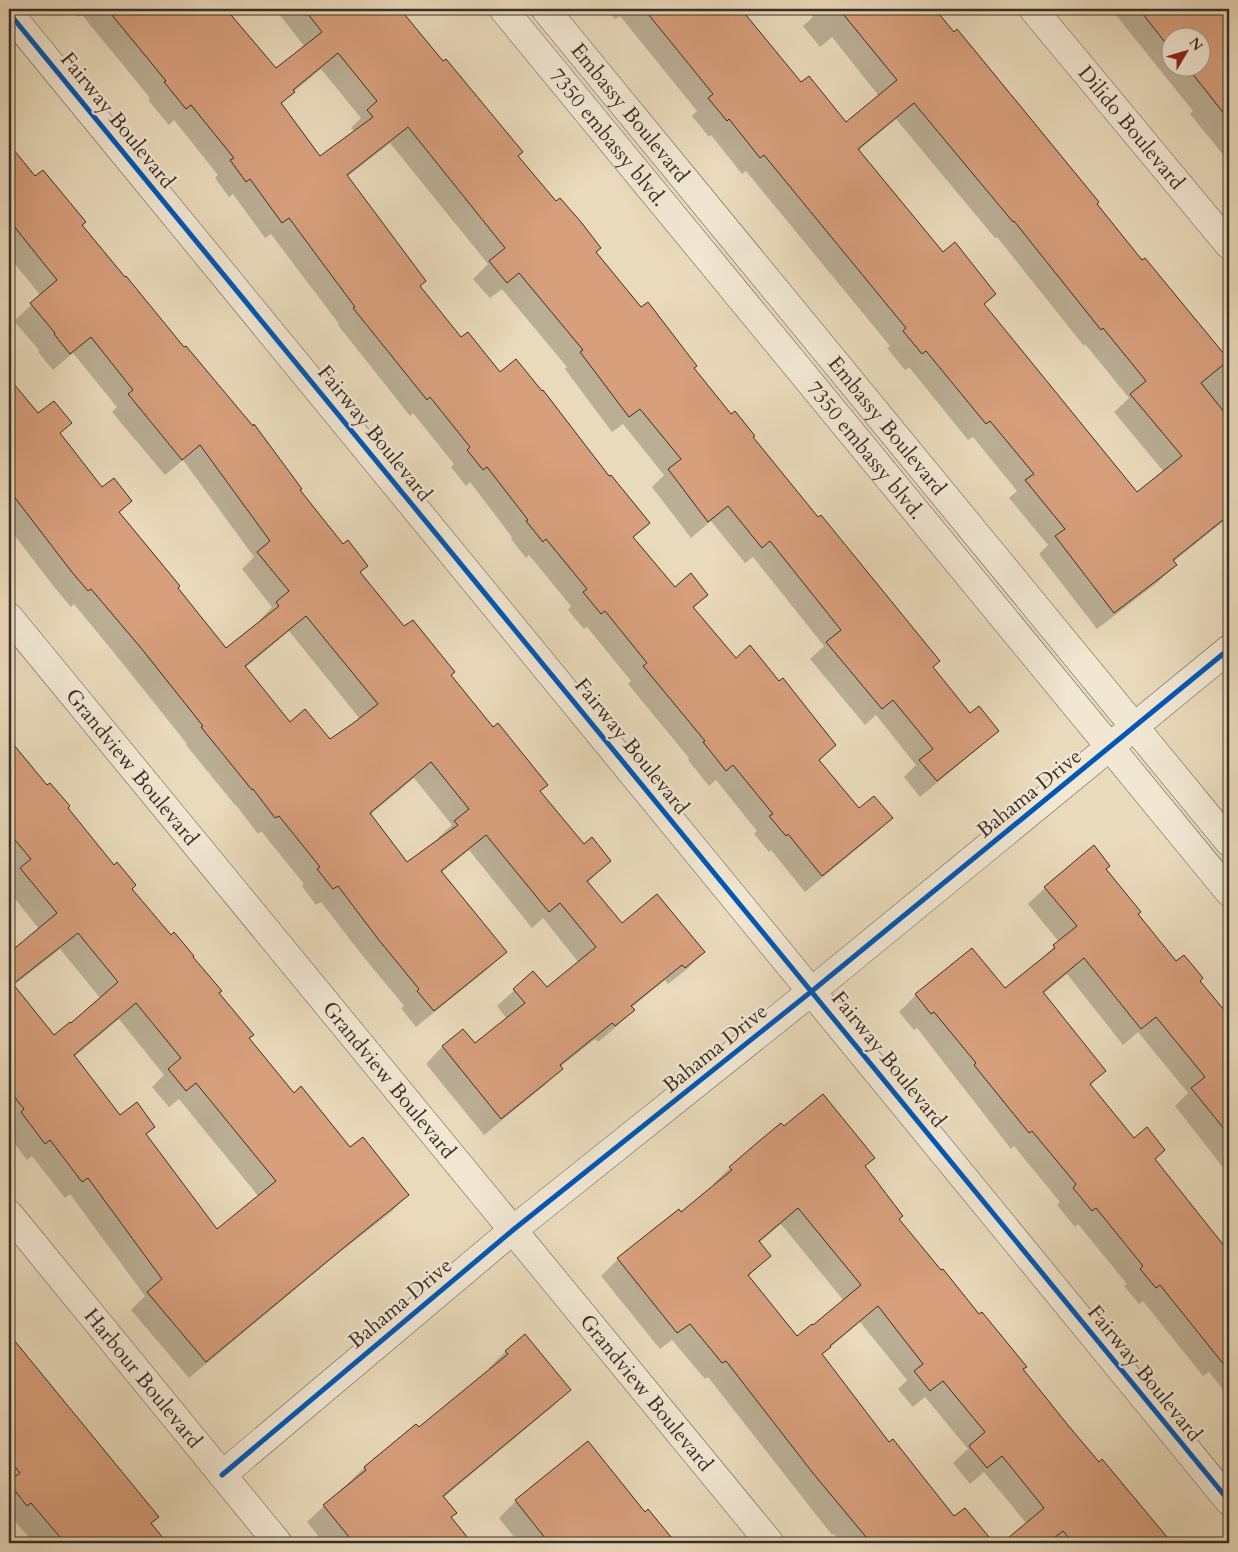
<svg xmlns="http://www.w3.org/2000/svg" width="1238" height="1552" font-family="Cardo,serif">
	<rect width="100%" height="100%" fill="#e9dabb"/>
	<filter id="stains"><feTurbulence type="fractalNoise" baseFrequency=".004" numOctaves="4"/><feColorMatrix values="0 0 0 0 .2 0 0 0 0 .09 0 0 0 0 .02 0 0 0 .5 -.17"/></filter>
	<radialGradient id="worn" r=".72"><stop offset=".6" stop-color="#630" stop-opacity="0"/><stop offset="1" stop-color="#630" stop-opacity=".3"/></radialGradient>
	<!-- shadow -->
	<path fill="#0003" fill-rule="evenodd" d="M72 9H225L275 70 305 47 275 9H399L594 252 693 369 730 416 752 437 931 667 970 715 997 731 980 747 920 797 904 777 916 765 876 715 865 725 810 659 824 646 753 557 745 563 711 521 691 538 652 487 664 475 623 424 612 432 565 369 567 367 502 289 490 298 473 279 488 264 390 143 347 177 419 286 461 339 609 478 648 523 633 538 674 589 706 595 693 609 736 660 779 683 835 745 819 761 858 810 891 818 875 834 805 892 771 850 769 852 754 834 757 831 716 780 709 786 688 760 689 758 628 684 631 681 587 627 584 629 568 610 571 606 529 555 526 558 511 539 512 537 470 482 466 486 451 467 454 464 413 413 410 416 338 325 339 324 271 234 265 238 233 194 229 197 215 178 218 175 174 120 169 125 148 100 150 98 82 15 78 17ZM321 69 361 118 351 128 355 132 320 158 280 105 292 93Z
		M607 9H739L801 84 846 124 879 96 832 37 820 47 803 26 813 17 806 9H933L1142 261 1144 259 1229 363V517L1173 562 1175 565 1158 582 1097 629 1039 554 1048 545 1009 498 1017 491 973 437 968 440 909 367 905 370 887 348 890 346 746 171 742 174 711 135 709 137 692 116 697 111 620 16 615 19ZM896 119 995 238 997 237 1084 346 1085 344 1129 398 1114 412 1164 472 1137 493 983 306 995 294 942 254 858 151Z
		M1111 9H1229V162L1190 114 1193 111ZM1170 38H1200V68H1170Z
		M9 146 35 178 80 225 343 545 367 566 359 573 404 628 450 676 493 729 546 785 539 792 583 846 610 861 587 883 622 925 704 952 687 969 668 984 665 980 631 1008 633 1010 616 1027 598 1042 595 1039 560 1067 561 1069 545 1085 484 1135 426 1064 442 1047 463 1030 475 1045 507 1019 497 1006 533 973 547 989 579 963 543 918 532 928 469 850 441 873 505 952 489 968 416 1027 401 1008 404 1006 362 955 321 902 316 905 302 886 304 884 261 831 258 834 236 805H235L186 745 187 744 124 665 74 604 71 607 55 588 9 528V380L38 415 70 423 59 435 102 489 131 501 118 514 225 649 261 621 260 620 272 607 242 569 254 557 183 460 165 475 112 412 117 407 73 353 53 370 38 352 39 350 14 321 41 296 9 257ZM289 631 360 719 330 741 290 723 245 668ZM414 778 452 825 438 838 440 840 407 864 370 815Z
		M9 741 66 808 131 889 218 994 248 1039 294 1094 350 1149 408 1195 391 1212 329 1261 189 1378 131 1310 145 1296 70 1194 65 1198 32 1156 27 1160 9 1136V944L14 950 39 929 9 891V881L14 876 9 870ZM60 949 101 999 71 1025 54 1036 13 986ZM119 1019 164 1075 152 1087 169 1107 179 1099 259 1197 217 1231 146 1135 154 1127 119 1116 74 1057Z
		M1229 768V785L1222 776Z
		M1105 870 1137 915 1176 963 1199 981 1229 1018V1175L1175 1106 1188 1093 1138 1032 1123 1045 1067 974 1043 994 1104 1071 1090 1086 1134 1140 1164 1150 1154 1160 1229 1253V1397L1209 1372 1203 1376 1143 1301 1139 1304 1124 1286 1127 1284 1078 1224 1075 1227 1057 1205 1060 1202 1014 1146 1011 1149 917 1028 914 1030 899 1012 916 995 972 950 1004 990 1037 963 1059 942 1028 904 1045 888Z
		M784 1128 873 1158 864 1167 898 1219 1099 1463 1102 1461 1171 1543H1004L1027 1524 984 1472 970 1484 953 1463 968 1449 925 1397 913 1407 898 1389 907 1380 860 1322 821 1355 889 1444 954 1518 964 1509 992 1543H841L834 1534 832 1535 708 1377 705 1379 672 1340 660 1349 601 1276 618 1259 681 1214 715 1186 713 1184 730 1168ZM781 1224 844 1301 797 1338 748 1277 769 1256 759 1243Z
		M1229 1192V1200L1226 1195Z
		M506 1351 569 1390 552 1407 443 1498 450 1517 471 1543H324L307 1522 364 1468 393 1444 419 1429 490 1370 489 1368Z
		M9 1352 150 1524 166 1543H34L13 1519 10 1522Z
		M588 1443 645 1513 648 1511 674 1543H519L499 1518 516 1501Z"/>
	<!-- building -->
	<path fill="#d79f7c" stroke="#3c2e25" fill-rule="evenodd" d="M107 9H226L276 68 322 32 304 9H400L443 61 446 59 523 152 518 156 556 201 560 198 581 222 601 248 596 252 641 307 648 302 697 366 694 368 731 414 735 411 755 436 753 437 818 517 821 515 940 661 933 667 970 713 979 706 999 731 937 781 919 760 933 749 893 700 882 709 826 642 841 630 770 541 762 548 728 506 708 522 668 469 681 459 640 409 629 417 580 352 583 350 519 273 507 283 489 261 505 248 408 127 347 175 426 281 420 286 461 337 468 332 500 372 516 359 542 391 543 390 609 476 611 475 650 523 633 537 675 587 691 573 708 595 693 607 736 658 750 645 779 681 783 678 836 745 819 760 859 808 874 796 893 818 822 876 788 834 786 836 769 816 773 814 733 765 726 771 703 742 705 741 643 666 647 663 605 611 601 614 583 592 587 589 546 539 543 542 526 521 528 520 487 467 483 470 467 450 470 447 430 397 427 400 353 308 355 307 289 218 282 223 250 179 246 182 230 160 234 158 191 105 186 109 164 82 166 81ZM338 53 377 101 367 110 373 117 320 156 281 103 295 92 293 90Z
		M644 9H741L801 82 809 76 846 122 897 80 839 9H935L954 32 957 29 976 52 1099 202 1097 204 1142 260 1145 258 1229 360 1201 383 1229 418V515L1173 560 1177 565 1114 613 1055 536 1065 529 1025 480 1034 474 990 421 986 424 926 351 922 354 903 331 906 328 764 155 760 158 729 119 727 121 708 98 713 94ZM914 103 1013 222 1014 221 1101 330 1103 328 1146 381 1130 394 1182 456 1137 492 984 304 996 294 955 242 943 252 858 149Z
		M1139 9H1229V120L1188 68H1200V38H1170V46L1166 40 1164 41Z
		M9 144 35 176 43 170 86 222 82 225 125 277 126 276 184 347 186 346 253 426 254 424 302 489 300 490 343 544 348 540 368 566 360 572 404 626 413 620 455 672 451 675 493 727 498 723 548 785 540 791 584 844 592 837 611 861 587 881 622 923 657 894 705 952 685 968 682 965 631 1006 635 1010 615 1026 612 1023 560 1065 563 1069 501 1119 442 1046 463 1029 475 1043 525 1003 513 989 533 971 547 987 596 947 560 903 549 912 486 835 441 871 507 952 434 1011 417 991 419 989 378 939 338 886 333 889 317 869 320 867 279 816 275 818 253 789 252 790 201 727 203 726 141 648 91 589 88 591 71 571 9 490V378L38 413 54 401 72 423 60 433 102 487 114 478 132 501 119 512 180 586 178 588 226 648 279 606 276 602 289 591 257 552 270 541 200 445 182 460 128 394 133 390 91 337 70 354 54 334 55 333 30 303 57 280 9 220ZM306 616 378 704 352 724 330 739 305 709 290 722 245 666ZM431 762 469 809 454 821 458 825 407 862 370 813Z
		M9 739 47 785 50 783 70 806 68 808 114 865 117 862 136 885 132 889 171 935 174 932 194 956 193 957 222 991 219 993 254 1035 249 1038 294 1093 301 1086 350 1147 363 1137 409 1195 347 1245 206 1362 147 1292 162 1279 88 1178 82 1182 50 1140 45 1144 21 1112 24 1109 9 1090V953L57 913 20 868 31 859 9 833ZM78 933 118 982 71 1023 70 1022 54 1035 13 984ZM136 1003 181 1058 168 1069 186 1091 196 1083 276 1181 217 1229 146 1134 155 1127 137 1102 120 1115 74 1055Z
		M1094 845 1110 866 1106 869 1141 912 1138 914 1176 961 1184 955 1203 978 1200 981 1229 1016V1135L1191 1088 1205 1077 1156 1017 1141 1029 1084 958 1043 992 1106 1071 1090 1084 1134 1138 1147 1127 1165 1150 1155 1159 1229 1252V1371L1160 1285 1156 1288 1140 1269 1143 1266 1096 1208 1092 1211 1073 1188 1076 1184 1032 1131 1029 1133 974 1065 976 1063 934 1012 931 1014 915 994 972 948 1005 988 1055 948 1053 945 1077 926 1044 887Z
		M823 1094 875 1158 865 1166 903 1216 899 1219 941 1270 943 1269 979 1314 982 1312 1027 1367 1023 1369 1067 1424 1099 1462 1102 1459 1172 1543H1073L1063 1531 1048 1543H1002L1044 1508 1002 1456 987 1468 969 1446 985 1432 943 1381 930 1391 914 1371 923 1364 878 1306 830 1346 831 1347 822 1354 889 1442 893 1439 954 1516 965 1508 994 1543H871L812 1472 726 1361 722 1363 690 1324 677 1333 617 1258 679 1209 681 1212 732 1170 729 1167 758 1142 781 1123 784 1126ZM798 1208 861 1285 813 1325 812 1324 797 1336 748 1275 771 1256 759 1241Z
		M9 1334 159 1517 151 1523 167 1543H65L31 1503 27 1506 9 1483V1481L20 1473 9 1459Z
		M525 1334 571 1390 443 1496 457 1513 451 1517 472 1543H354L323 1505 366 1470 364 1467 393 1443 416 1424 419 1427 508 1354 505 1351Z
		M588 1441 645 1512 648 1509 676 1543H549L515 1500Z"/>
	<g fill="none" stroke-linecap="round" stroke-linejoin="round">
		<defs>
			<g id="minor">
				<path id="s1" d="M503 9 1229 892"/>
				<path id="s2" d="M545 9 1229 842"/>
				<path id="s3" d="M1033 9 1229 245"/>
				<path d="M9 13 1229 1501"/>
				<path id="s4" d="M9 617 770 1543"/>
				<path id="s5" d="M9 1214 278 1543"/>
				<path d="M222 1475 513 1230 812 991 1229 649"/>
			</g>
		</defs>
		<!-- minor casing -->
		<use href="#minor" stroke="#67594a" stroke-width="29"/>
		<!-- minor -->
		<use href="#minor" stroke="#f1e7d3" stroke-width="28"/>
		<defs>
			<path id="cycleway" d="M9 13 1229 1501
				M222 1475 513 1230 812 991 1229 649"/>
		</defs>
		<!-- cycleway casing -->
		<use href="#cycleway" stroke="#f1e7d3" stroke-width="8"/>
		<!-- cycleway -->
		<use href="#cycleway" stroke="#0057b8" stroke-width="5"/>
	</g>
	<g text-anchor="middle" stroke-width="5" stroke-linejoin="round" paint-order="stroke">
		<!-- street labels -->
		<g font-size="21" fill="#3c2e25" stroke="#f1e7d3">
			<text dy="7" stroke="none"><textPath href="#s2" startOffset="134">Embassy Boulevard</textPath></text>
			<text transform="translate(118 120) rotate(51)" y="7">Fairway Boulevard</text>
			<text dy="7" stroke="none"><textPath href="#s3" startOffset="154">Dilido Boulevard</textPath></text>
			<text dy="7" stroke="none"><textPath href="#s1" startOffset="166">7350 embassy blvd.</textPath></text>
			<text dy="7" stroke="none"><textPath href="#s2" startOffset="539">Embassy Boulevard</textPath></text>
			<text transform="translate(375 433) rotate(51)" y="7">Fairway Boulevard</text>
			<text dy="7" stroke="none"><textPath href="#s1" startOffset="571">7350 embassy blvd.</textPath></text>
			<text transform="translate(632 746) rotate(51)" y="7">Fairway Boulevard</text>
			<text dy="7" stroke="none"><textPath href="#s4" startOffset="194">Grandview Boulevard</textPath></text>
			<text transform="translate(1029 793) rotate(-39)" y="7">Bahama Drive</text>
			<text transform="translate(715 1048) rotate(-39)" y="7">Bahama Drive</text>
			<text transform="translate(889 1059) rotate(51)" y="7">Fairway Boulevard</text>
			<text dy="7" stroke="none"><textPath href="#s4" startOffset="599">Grandview Boulevard</textPath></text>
			<text transform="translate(400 1303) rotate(-40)" y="7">Bahama Drive</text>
			<text transform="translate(1145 1373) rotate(51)" y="7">Fairway Boulevard</text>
			<text dy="7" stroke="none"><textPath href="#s5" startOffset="212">Harbour Boulevard</textPath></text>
			<text dy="7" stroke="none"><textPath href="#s4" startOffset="1004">Grandview Boulevard</textPath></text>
		</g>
	</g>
	<!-- margin -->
	<rect width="1238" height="1552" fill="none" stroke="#e9dabb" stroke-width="30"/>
	<rect x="10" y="10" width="1218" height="1532" fill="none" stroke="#3c2e25" stroke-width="2.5"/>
	<rect x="15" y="15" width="1208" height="1522" fill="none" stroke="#3c2e25"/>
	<!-- north arrow -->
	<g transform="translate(1186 52) rotate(52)"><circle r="24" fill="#f1e7d3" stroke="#a99d8d"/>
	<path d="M0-4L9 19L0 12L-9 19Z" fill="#8f2418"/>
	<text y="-8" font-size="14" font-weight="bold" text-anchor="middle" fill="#3c2e25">N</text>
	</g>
	<rect width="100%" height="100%" filter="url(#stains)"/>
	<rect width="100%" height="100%" fill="url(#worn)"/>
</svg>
